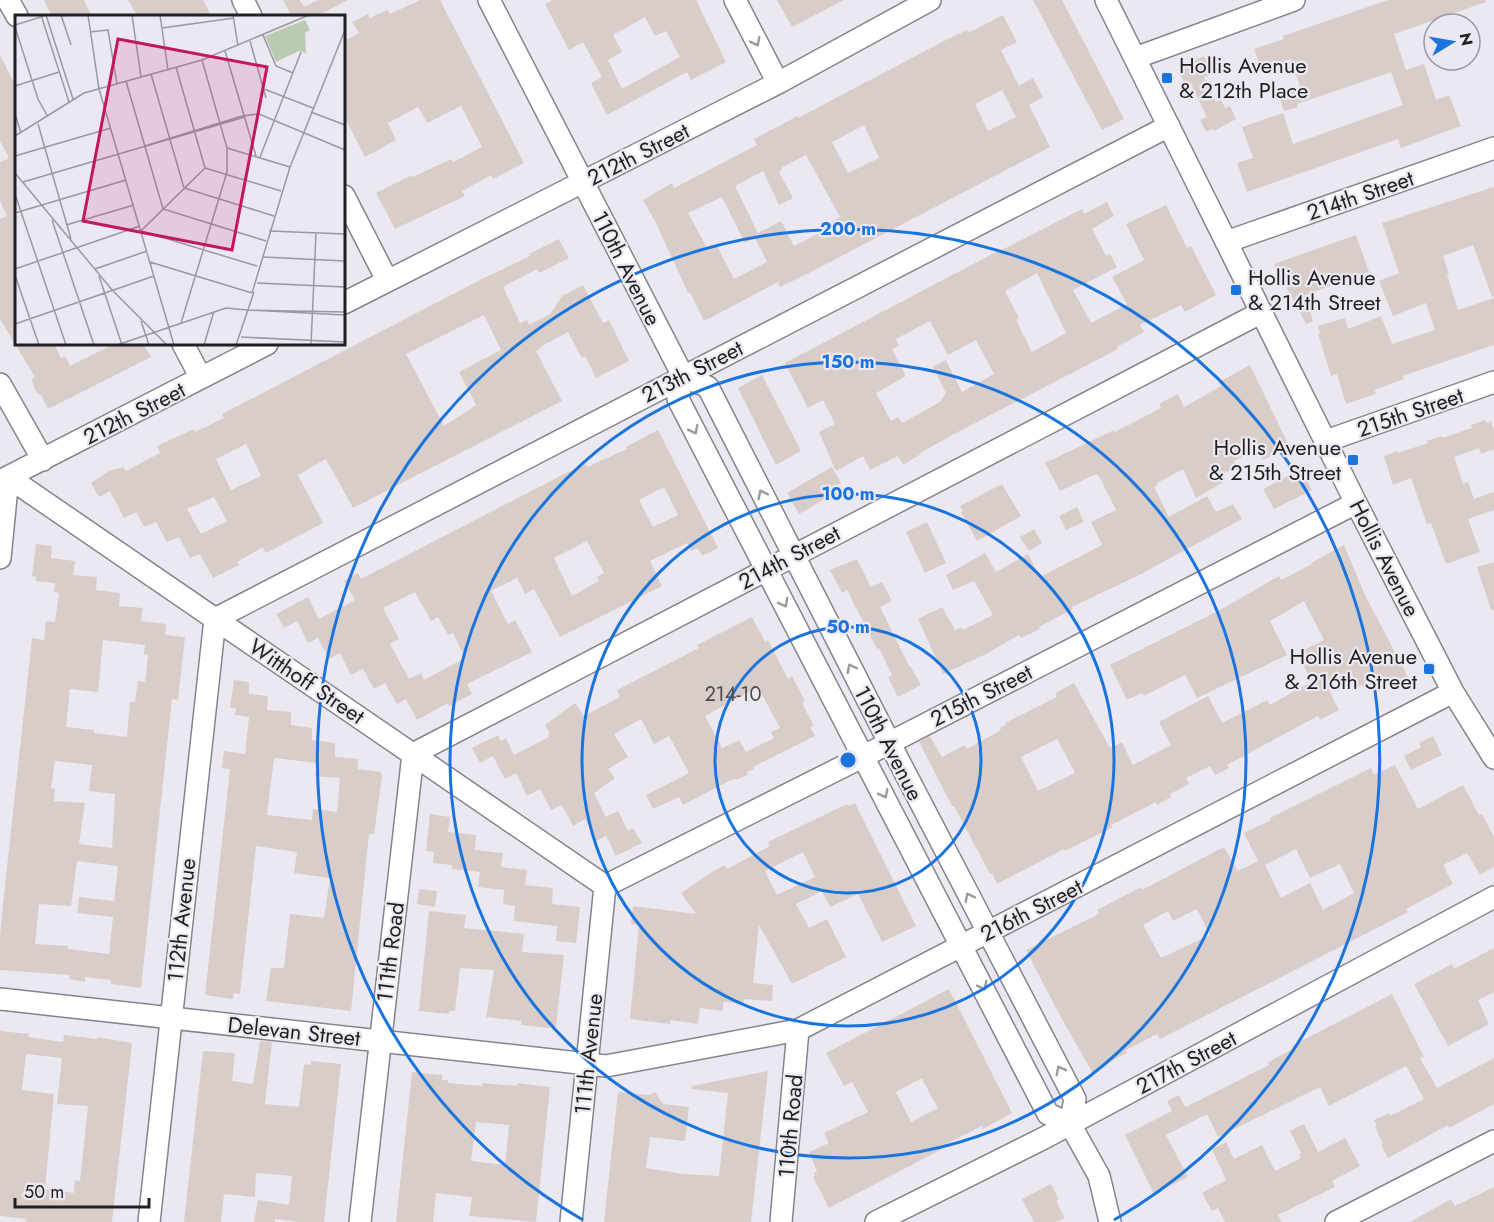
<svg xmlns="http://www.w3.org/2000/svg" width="1494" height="1222" font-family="Jost,sans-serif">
	<rect width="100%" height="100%" fill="#ece8f2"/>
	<!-- building -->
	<path fill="#d8cdc8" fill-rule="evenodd" d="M44 0H84L92 16H52Z
		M128 0H203L211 16H137Z
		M283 0H300L304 7 318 0H348L317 16H287L290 14Z
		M420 0H440L524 163 493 179 491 175 462 191 465 196 395 229 376 193 412 175 413 177 451 159 453 162 482 147 461 106 427 123 418 107 388 123 396 140 365 157 344 116V41L359 33 352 22 368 14 370 18 387 10 390 14Z
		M553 0H696L726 62 691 80 687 72 607 115 591 83 602 77 583 42 569 50 545 4ZM645 17 655 36 666 31 680 57 622 89 608 60 622 52 613 35Z
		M777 0H844L792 27Z
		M1033 0H1062L1124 119 1102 130Z
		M1388 0H1485L1486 2 1394 34 1406 70 1424 64 1436 100 1449 95 1461 126 1401 148 1398 139 1247 192 1237 163 1253 158 1242 127 1283 113 1293 144 1403 105 1391 72 1312 99 1297 104 1298 107 1284 111 1279 96 1297 90 1300 87 1291 59 1261 69 1254 49 1284 39 1283 36Z
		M1003 15 1017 42 1001 50 1019 86 1033 78 1043 97 1029 105 1050 147 807 274 780 287 778 282 704 321 690 292 688 293 656 223 643 200 672 183 674 188 757 145 754 139 783 124 797 116 798 118 944 41 967 30 968 33ZM1002 90 1016 117 988 131 975 104ZM864 125 879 158 848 173 832 142ZM806 155 840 217 822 226 825 230 794 246 781 221 758 233 735 186 763 171 779 205 793 198 779 172 782 170 781 168ZM722 197 745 243 755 238 767 262 734 279 716 244 707 248 688 213Z
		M0 55 16 87V344H54L61 358 65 356 70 366 114 344H143L151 357 48 409 41 395 37 393 34 387 32 379 35 377 0 319V219L7 216 0 201V162L9 158 0 141Z
		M1204 56 1212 73 1204 77 1216 102 1221 100 1225 108 1230 106 1236 119 1214 131 1213 129 1206 132 1200 120 1207 117 1190 82 1185 84 1178 70 1184 67 1183 65Z
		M1494 187V296L1492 297 1473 245 1443 256 1449 274 1447 275 1458 310 1494 298V345L1402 376 1404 379 1374 390 1376 394 1346 404 1337 374 1331 376 1318 334 1320 333 1318 326 1345 318 1348 329 1381 316 1392 344 1435 330 1426 303 1393 316 1379 281 1399 273 1382 223Z
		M1107 202 1114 216 1092 229 1106 256 1110 254 1117 267 1073 290 1091 323 1127 304 1112 277 1144 260 1126 224 1166 205 1187 248 1191 246 1216 295 1185 312 1181 305 1140 325 1144 332 1117 347 1118 349 956 433 920 453 921 454 903 465 898 456 870 470 863 456 836 471 819 432 835 424 823 400 808 408 785 363 998 251V252L1082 209 1084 214ZM1037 273 1066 333 1032 352 1016 320 1019 318 1005 291ZM930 321 948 355 976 340 994 374 962 392 946 360 933 367 946 393 940 402 902 423 898 417 891 421 876 393 906 376 892 349 899 346 896 339Z
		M1356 235 1369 272 1305 295 1313 321 1306 324 1274 264Z
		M559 239 569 258 539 273 537 269 503 287 520 323 527 320 529 325 550 314 562 296 583 285 603 323 609 320 629 361 596 378 585 356 582 358 568 332 540 347 541 348 536 351 562 401 353 508 326 459 298 475 323 523 266 553 263 547 237 562 239 565 213 578 200 554 190 558 179 537 167 542 156 522 144 527 136 512 124 518 110 491 99 497 91 483 109 471 123 467 126 471 160 453 157 446 194 429 195 432 224 418 222 414 480 280 530 256 529 254ZM484 315 501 350 459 372 476 405 444 426 406 354ZM246 444 261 476 231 490 216 459ZM214 497 227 521 201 534 187 509Z
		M1250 365 1289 446 1263 460 1257 448 1234 461 1237 467 1220 475 1224 482 1196 498 1183 469 1157 483 1158 485 1154 487 1169 517 1207 496 1216 512 1233 504 1242 519 1141 574 1072 607 1073 609 1039 627 1040 629 1021 638 1019 635 986 654 943 674 918 619 942 607 955 630 961 627 963 630 993 615 974 581 953 590 946 575 985 553 996 572 1028 554 1040 577 1102 545 1091 522 1116 510 1100 478 1096 474 1060 491 1045 463 1114 430 1115 432 1161 408 1159 404 1178 394 1184 407 1221 386 1219 382Z
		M762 375 801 451 776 465 738 388Z
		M1485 420 1486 423 1491 421 1494 431V449L1481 454 1479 448 1454 457 1463 484 1468 482 1474 499 1494 492V510L1468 519 1480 552 1446 564 1431 523 1427 524 1411 478 1393 485 1384 456 1397 451 1398 453 1428 443 1427 441 1441 436 1442 438 1472 428 1471 425Z
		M658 430 718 548 702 556 698 548 691 551 687 543 650 561 662 586 560 637 534 589 525 594 517 578 491 591 508 624 515 620 532 652 467 684 472 694 449 706 448 703 417 720 406 699 397 704 385 683 374 689 363 669 351 675 340 653 329 659 318 638 308 643 297 621 284 628 276 614 308 597 319 619 355 600 344 581 358 573 361 579 564 474 586 464 587 467 627 449 626 447ZM664 487 678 515 653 527 639 500ZM587 541 604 573 597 577 599 581 572 596 554 558ZM415 592 431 621 438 617 448 635 453 633 465 658 424 680 421 673 409 679 390 644 399 639 383 608Z
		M832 467 841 483 834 487 828 497 799 514 787 493Z
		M1301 469 1312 490 1274 509 1263 489Z
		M1002 484 1021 516 977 541 961 512 963 511 960 506Z
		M1077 507 1084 522 1066 530 1059 516Z
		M927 522 946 563 925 573 906 532Z
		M1034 529 1042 543 1029 551 1020 537Z
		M36 544 52 546 51 558 75 561 73 575 97 577 96 590 120 593 119 606 143 608 141 621 166 624 165 635 185 637 178 700 172 699 141 988 111 984V980L85 977V982L69 979 70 975 0 970V935L3 904 32 638 44 640 46 621 55 622 59 593 54 592 55 583 36 581V577L32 576ZM103 640 145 645 144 654 148 655 145 682 138 681 135 702H130L127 737 94 733V730L66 727 70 689 98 692ZM55 761 92 765 89 791 115 794 112 848 79 844 85 803 54 801 55 789 51 788ZM77 861 118 866 114 901 79 897 77 913 113 917 109 954 68 949V946L35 944 39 904 71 906Z
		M1344 545 1365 595 1408 677 1395 684 1393 680 1377 689 1374 684 1364 689 1362 685 1359 687 1351 672 1326 684 1339 710 1320 720 1318 716 1227 765 1229 768 1215 775 1210 766 1186 778 1189 784 1170 794 1171 797 1157 805 1156 802 1111 825 1113 827 1065 851 1064 849 997 884 992 873 990 874 954 806H952L919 742 930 736 942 757 965 745 967 749 1001 730 1000 728 1006 725 1005 723 1057 697 1055 693 1074 683 1110 748 1122 742 1133 765 1171 745 1159 722 1208 696 1222 723 1267 700 1270 705 1311 682 1298 653 1324 640 1304 601 1270 621 1287 655 1197 698 1185 675 1144 696 1142 693 1127 700 1110 665 1224 608 1279 576 1281 580 1312 564 1311 563ZM1057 739 1075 773 1038 791 1021 757Z
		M857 559 871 587 882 582 892 601 880 607 909 666H910L921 685 898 697 888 677 892 675 879 648 877 649 847 590 842 593 830 570Z
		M1494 562V610H1491L1477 567Z
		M752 617 765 642 768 640 769 642 788 679 792 676 805 701 802 703 814 726 810 727 815 736 753 767 754 769 747 772 748 774 736 780 735 778 683 805 679 797 653 809 646 795 689 773 669 736 654 744 641 719 614 734 628 757 608 769 615 778 594 793 606 817 618 811 628 831 633 828 642 843 616 856 606 836 596 841 585 819 573 826 562 805 551 810 540 789 527 796 516 773 505 779 493 756 480 763 472 748 498 735 501 741 506 738 514 755 549 737 548 735 550 734 545 725 575 703 584 716 620 697 617 690 699 648 697 645ZM758 687 780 728 771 732 774 738 746 752 739 740 722 748 705 716Z
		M234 680 249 682V694L268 696 267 710 291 712V725L312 728V740L335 743V757L358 759V769L381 772 382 777 374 834H369L351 1011 266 1001 271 968H284L290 914 324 918 330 878 294 873 297 852 256 846 240 994 234 993 233 999 205 995 230 769 222 768 224 751 245 754 249 717 235 715 236 708H230ZM274 758 317 763 315 776 340 778 337 812 313 809 312 820 267 815Z
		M1433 736 1442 755 1411 770 1404 756 1421 747 1419 743Z
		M1395 765 1418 809 1463 785 1479 815 1482 814 1494 837V867L1480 875 1467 853 1443 865 1453 884 1406 909 1408 912 1160 1039 1157 1034 1126 1050 1127 1053 1092 1072 1058 1012 1026 950 1099 914 1097 910 1141 887 1142 890 1224 847 1238 871 1258 861 1244 833 1271 820 1270 818 1371 768 1374 775ZM1296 849 1310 878 1340 864 1354 893 1323 910 1310 883 1281 898 1265 865ZM1197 909 1210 935 1161 958 1143 925 1168 911 1173 921Z
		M855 803 916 926 882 942 858 894 830 907 822 891 796 904 809 928 827 919 846 957 792 984 759 925 753 983 773 985 772 1001 744 999 743 1004 723 1002V1011L700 1008 698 1024 670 1020V1024L630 1019 639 925 631 924 633 906 696 914 681 893 712 872 725 865 727 869 770 846 768 842 847 804 848 806ZM803 852 815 877 777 895 765 871Z
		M430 814 450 817 448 832 476 835 475 850 503 853 501 867 527 870 525 885 553 888 552 904 580 907 576 943 556 941 557 926 514 921 515 906 503 904 504 890 478 887 480 872 452 869V865L433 863 434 852 426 851Z
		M419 889 437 891 435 907 417 904Z
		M429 911 466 915 464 928 524 934 522 952 564 955 556 1026H550V1028L521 1025 522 1021 486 1017 494 970 460 968 455 1011H449V1014L419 1011Z
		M1494 948V992L1478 1000 1489 1024 1448 1046 1414 984 1452 964 1454 969Z
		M949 989 1012 1113 983 1129 982 1126 944 1145 946 1147 829 1208 813 1177 815 1176 814 1173 817 1171 809 1152 829 1143 824 1133 868 1112 852 1082 844 1086 826 1053ZM920 1079H922L938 1108 911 1122 896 1092Z
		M1392 994 1424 1057 1420 1058 1437 1088 1494 1058V1104L1449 1128 1448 1125 1388 1158 1381 1145 1383 1144 1375 1127 1377 1126 1374 1120 1389 1113 1390 1116 1424 1099 1406 1066 1329 1106 1320 1087 1218 1137 1207 1114 1166 1135 1188 1177 1154 1194 1125 1135 1172 1111 1167 1101 1179 1095 1185 1107H1186L1269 1065 1268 1062 1293 1049 1292 1046Z
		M0 1031 29 1034 28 1037 63 1042 64 1035 97 1039V1037L132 1043 112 1222H25L26 1219 0 1216ZM26 1054 62 1058 57 1104 88 1106 80 1181 75 1180 74 1193 45 1189 54 1094 22 1090Z
		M260 1041 272 1042 265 1104 299 1107 304 1064 311 1065V1061L341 1064 324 1222H298L275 1219V1222H254L258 1200 289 1205 292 1176 256 1173 255 1197 224 1194 221 1222H184L203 1051 235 1053 232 1081 253 1084Z
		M768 1071 751 1222H604L618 1092 649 1095 655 1092 663 1104 689 1107 685 1141 650 1137 646 1168 683 1174 719 1176 728 1093 692 1089V1086Z
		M412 1072 442 1075V1080H448V1083L482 1086V1083L517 1086V1083L550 1087 536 1222 469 1216 472 1197 436 1193 433 1222H396ZM476 1122 509 1125 505 1165 471 1161Z
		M1304 1124 1318 1152 1345 1138 1360 1166 1332 1181 1335 1187 1278 1215 1282 1222H1225L1218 1208 1212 1211 1202 1193 1226 1180 1212 1149 1226 1142 1234 1159 1262 1145 1275 1171 1301 1158 1299 1155 1301 1153 1290 1131Z
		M1051 1184 1059 1200 1056 1201 1065 1218 1056 1222H1034L1022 1199Z
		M1494 1187V1222H1410L1451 1199 1455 1206Z"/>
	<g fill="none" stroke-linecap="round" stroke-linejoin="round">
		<defs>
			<path id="street" d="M8 0 17 16
				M243 0 251 16
				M489 0 683 376 678 399 1048 1114 1070 1124 1099 1176 1110 1222
				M735 0 778 83
				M1106 0 1356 503 1453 692 1494 758
				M1135 58 1294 0
				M344 196 387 280
				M1226 242 1494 148
				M344 303 778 83 930 0
				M183 344 201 378
				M683 376 708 387 889 742 1075 1099 1070 1124
				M0 384 43 460
				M1326 441 1494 382
				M0 481 267 344
				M0 558 8 477 605 886
				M605 886 864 756 1356 503
				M0 999 606 1066 798 1030 1453 692
				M149 1222 215 619 1169 126
				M360 1222 413 754 1262 312
				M571 1222 605 886
				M781 1222 798 1030
				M876 1222 1046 1137 1494 897
				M1336 1222 1494 1141"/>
		</defs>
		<!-- street casing -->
		<use href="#street" stroke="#87838c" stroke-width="24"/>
		<!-- street -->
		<use href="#street" stroke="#fff" stroke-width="21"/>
	</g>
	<!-- one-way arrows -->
	<defs><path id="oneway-chevron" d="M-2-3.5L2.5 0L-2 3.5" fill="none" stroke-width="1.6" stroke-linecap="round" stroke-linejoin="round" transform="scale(1.5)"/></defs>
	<g stroke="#9b9a9c">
		<use href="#oneway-chevron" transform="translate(756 42) rotate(63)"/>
		<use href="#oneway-chevron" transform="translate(694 430) rotate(63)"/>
		<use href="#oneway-chevron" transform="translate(762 494) rotate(-117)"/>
		<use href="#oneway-chevron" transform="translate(784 603) rotate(62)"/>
		<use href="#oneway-chevron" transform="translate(851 668) rotate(-117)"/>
		<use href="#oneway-chevron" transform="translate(884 794) rotate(63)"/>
		<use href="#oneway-chevron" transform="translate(969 897) rotate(-117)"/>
		<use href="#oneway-chevron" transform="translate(983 986) rotate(63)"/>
		<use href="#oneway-chevron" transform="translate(1060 1070) rotate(-118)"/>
	</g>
	<!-- distance rings -->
	<g fill="none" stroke="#1a74dd" stroke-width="3">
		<circle cx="848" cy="760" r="133"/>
		<circle cx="848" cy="760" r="266"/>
		<circle cx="848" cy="760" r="398"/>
		<path d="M583 1220A531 531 0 1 1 1114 1220"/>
	</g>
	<!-- markers -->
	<g fill="#1a74dd" stroke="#ece8f2" stroke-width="2">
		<rect x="1161" y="72" width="12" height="12" rx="3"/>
		<rect x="1230" y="284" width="12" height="12" rx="3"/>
		<rect x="1347" y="454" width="12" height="12" rx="3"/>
		<rect x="1423" y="663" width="12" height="12" rx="3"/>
	</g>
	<g text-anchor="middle" stroke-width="4.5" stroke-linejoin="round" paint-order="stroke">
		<!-- number labels -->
		<g font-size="20" fill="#4f4a4c">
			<text x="733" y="701">214-10</text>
		</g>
		<!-- poi labels -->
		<g font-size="22" fill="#211f23" stroke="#ece8f2" text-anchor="start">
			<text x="1179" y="73">Hollis Avenue<tspan x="1179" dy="25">&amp; 212th Place</tspan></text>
			<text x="1248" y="285">Hollis Avenue<tspan x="1248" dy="25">&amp; 214th Street</tspan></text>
			<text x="1341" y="455" text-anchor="end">Hollis Avenue<tspan x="1341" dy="25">&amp; 215th Street</tspan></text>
			<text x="1417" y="664" text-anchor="end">Hollis Avenue<tspan x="1417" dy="25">&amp; 216th Street</tspan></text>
		</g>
		<!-- street labels -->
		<g font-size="22" fill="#211f23" stroke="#ece8f2">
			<text transform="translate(638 154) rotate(-27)" y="8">212th Street</text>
			<text transform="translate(1360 195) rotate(-19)" y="8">214th Street</text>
			<text transform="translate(627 268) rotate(63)" y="8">110th Avenue</text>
			<text transform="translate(692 371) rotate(-27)" y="8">213th Street</text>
			<text transform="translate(1410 412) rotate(-19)" y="8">215th Street</text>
			<text transform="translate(134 413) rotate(-27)" y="8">212th Street</text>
			<text transform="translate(789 557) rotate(-28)" y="8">214th Street</text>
			<text transform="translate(1385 558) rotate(63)" y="8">Hollis Avenue</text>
			<text transform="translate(307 681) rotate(34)" y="8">Witthoff Street</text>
			<text transform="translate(981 695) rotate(-27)" y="8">215th Street</text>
			<text transform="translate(889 743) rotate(63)" y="8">110th Avenue</text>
			<text transform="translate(1031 910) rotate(-27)" y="8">216th Street</text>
			<text transform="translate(181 920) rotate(-84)" y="8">112th Avenue</text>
			<text transform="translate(390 952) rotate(-83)" y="8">111th Road</text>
			<text transform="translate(294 1031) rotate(6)" y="8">Delevan Street</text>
			<text transform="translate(588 1054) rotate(-84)" y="8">111th Avenue</text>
			<text transform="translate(1186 1062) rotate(-28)" y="8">217th Street</text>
			<text transform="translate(790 1126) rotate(-85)" y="8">110th Road</text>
		</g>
	</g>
	<!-- overview -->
	<g transform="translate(15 15)">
		<rect width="330" height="330" fill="#ece8f2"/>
		<path d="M290 5 295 15 290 18 291 38 284 36 261 47 250 21Z" fill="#bacbb4"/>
		<path fill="none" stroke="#9b989f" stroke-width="1.5" d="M26 0 54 87M31 0 58 84M46 0 56 30M73 0 84 74 159 330M117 0 126 62M145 0 153 55M218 0 223 31M0 10 29 1M0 12 23 84 33 102M147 13 219 3M75 17 93 15 102 69M248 20 261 51 278 58M235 26 251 83M210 36 241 141M161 52 190 153M136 59 169 173 259 201M111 66 148 194 251 226M0 71 44 57M249 74 298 93M296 97 330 110M0 99 6 118M23 109 56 224M0 121 69 78 187 45 294 0M130 131 227 101 244 99 330 135M212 133 275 152M0 141 96 113M245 142 286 37M190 153 126 216 242 251M190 153 266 176M0 158 98 276 152 330M8 167 230 102M0 179 51 330M0 198 111 165M37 205 79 330M51 210 119 190M254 216 330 219M248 242 330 246M135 247 237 278M0 254 125 211M80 254 132 236M0 260 24 330M84 261 107 330M242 268 330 272M237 278 275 152 330 15M330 297 232 295 330 300M126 306 134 330M166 308 212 157V133L187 45M0 309 139 261M226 322 330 327M102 330 211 293 232 295M189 330 199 296M221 330 239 277M296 330 301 218"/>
		<path fill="#c2185b" fill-opacity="0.15" stroke="#c2185b" stroke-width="3" d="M103 24 252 52 217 235 68 206Z"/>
		<rect width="330" height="330" fill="none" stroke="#211f23" stroke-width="3"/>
	</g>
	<circle cx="848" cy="760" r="9" fill="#1a74dd" stroke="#ece8f2" stroke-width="3"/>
	<g font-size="18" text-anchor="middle" font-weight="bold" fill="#1a74dd" stroke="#ece8f2" stroke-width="4.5" stroke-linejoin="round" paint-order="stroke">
		<text x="848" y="235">200 m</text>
		<text x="848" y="368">150 m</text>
		<text x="848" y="500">100 m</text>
		<text x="848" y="633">50 m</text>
	</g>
	<!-- north arrow -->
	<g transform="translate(1452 42) rotate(79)"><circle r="28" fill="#ece8f2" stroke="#9b989f" stroke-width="1.5"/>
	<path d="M0-4.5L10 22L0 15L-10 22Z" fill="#1a74dd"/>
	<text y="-9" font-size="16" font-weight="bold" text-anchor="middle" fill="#211f23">N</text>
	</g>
	<!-- scale -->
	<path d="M15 1198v9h134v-9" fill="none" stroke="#211f23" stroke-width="3"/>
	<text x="24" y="1198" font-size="18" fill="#211f23" stroke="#ece8f2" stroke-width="4.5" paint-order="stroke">50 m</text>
</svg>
